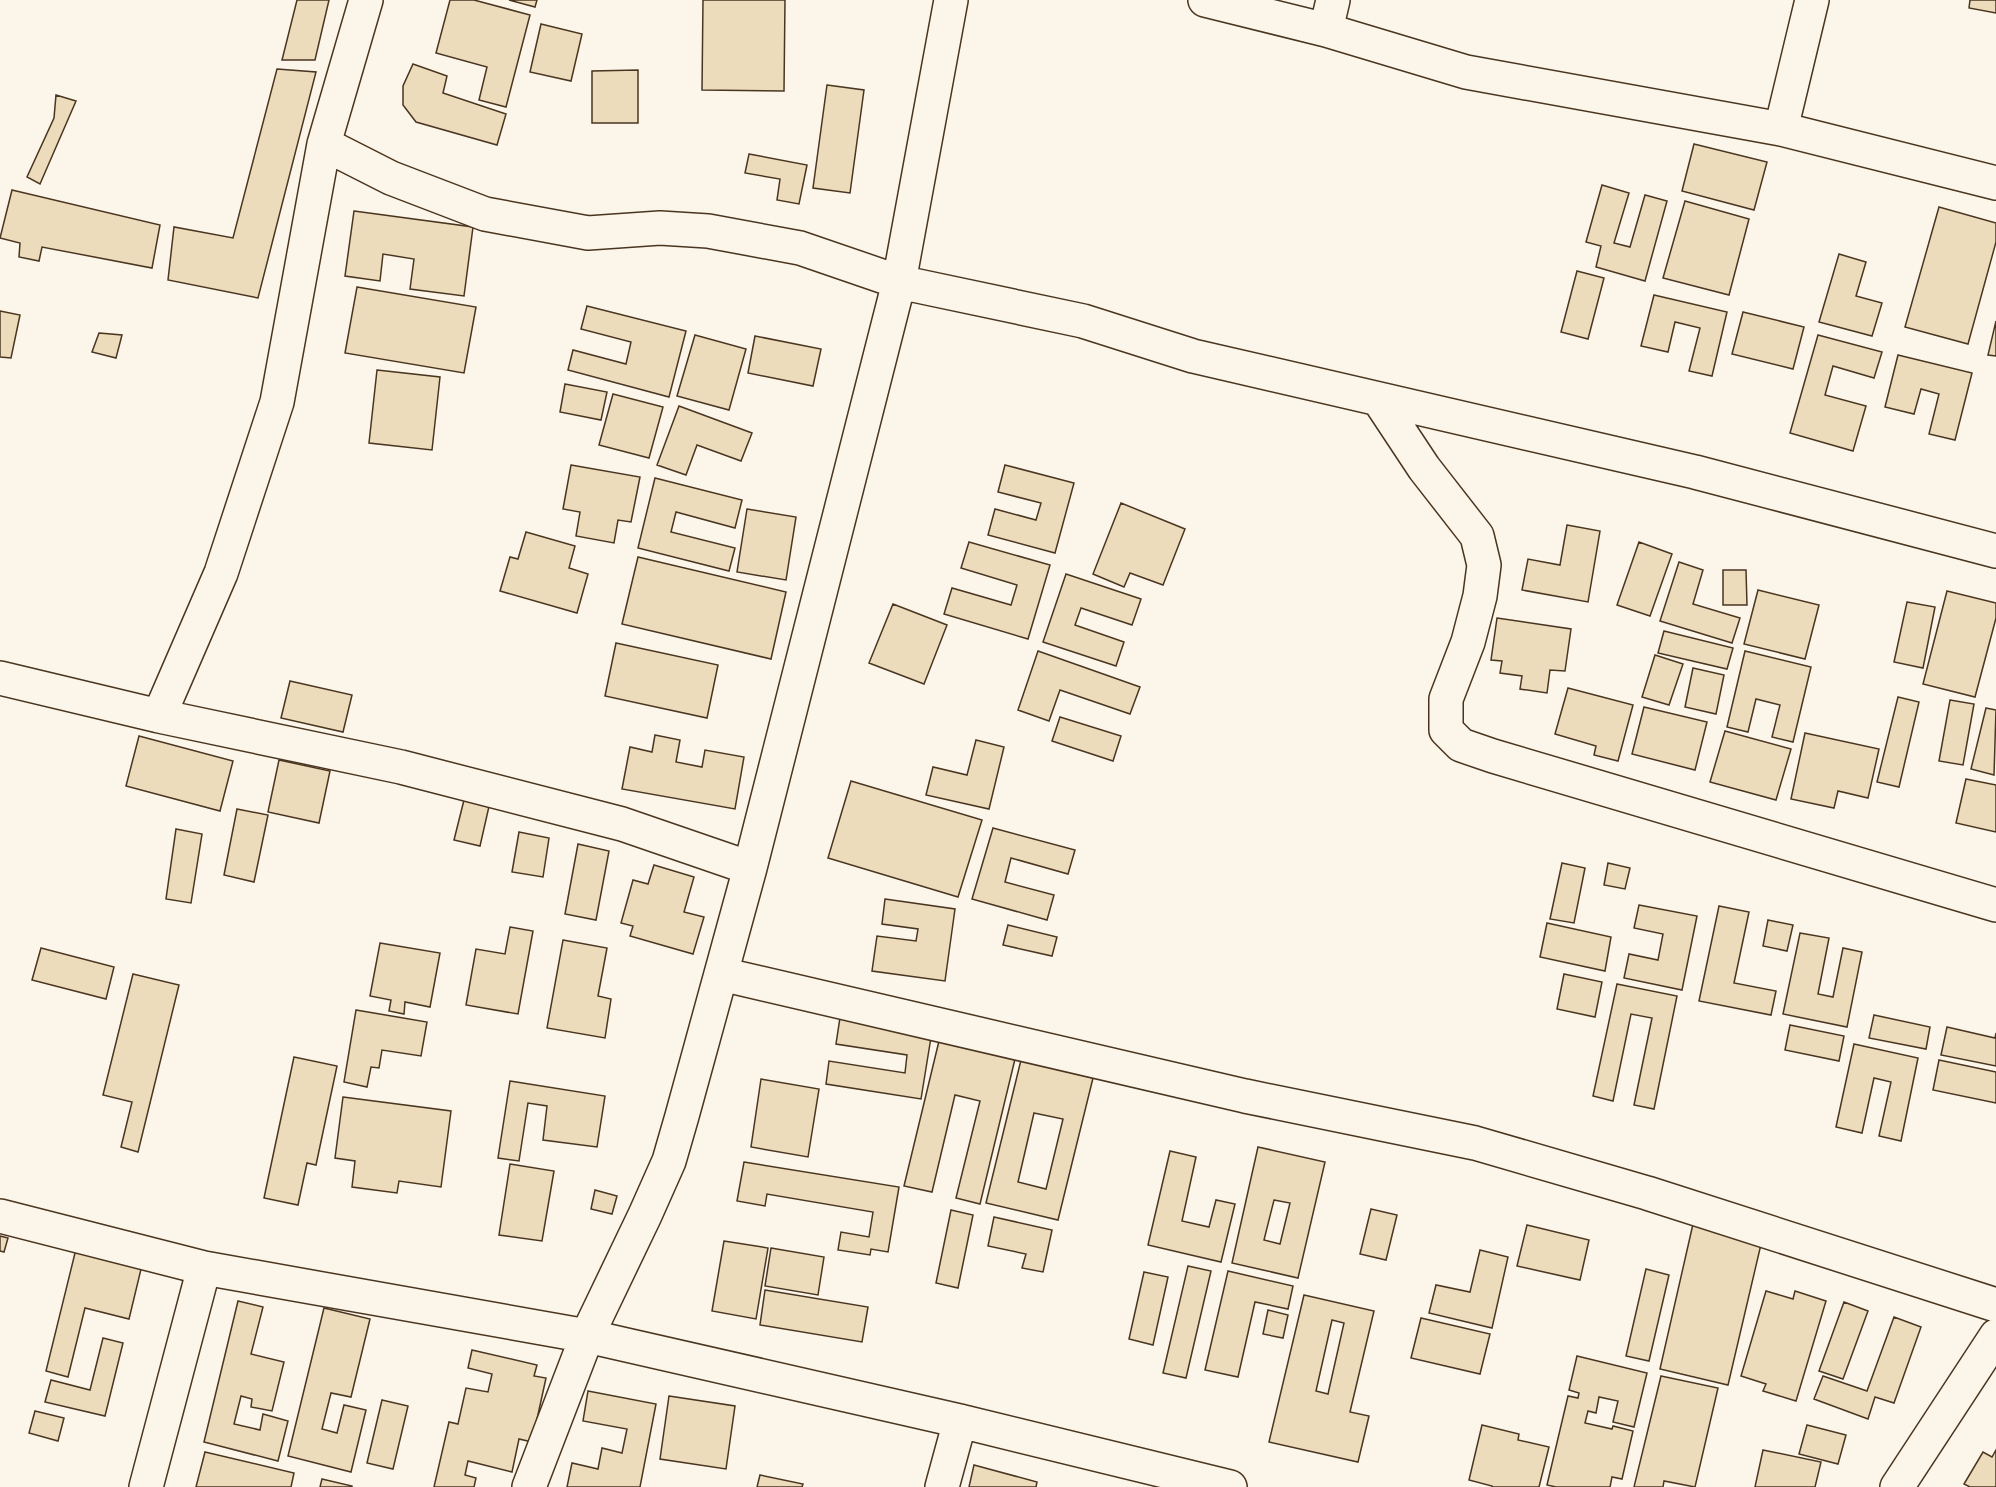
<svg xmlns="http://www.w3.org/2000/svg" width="1996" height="1487" font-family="'Public Sans',sans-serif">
	<rect width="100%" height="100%" fill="#fbf6e9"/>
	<!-- building -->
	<path fill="#ecdcbc" stroke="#4a3520" stroke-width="1.5" fill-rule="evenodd" d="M297 0H329L315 60H282Z
		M450 0H474L530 15 506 107 479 100 487 67 436 53Z
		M509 0H537L535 7Z
		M703 0H785L784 91 702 90Z
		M1970 0H1996V13L1969 8Z
		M541 24 582 34 571 81 530 72Z
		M413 64 447 76 443 93 506 114 497 145 416 122 403 105V86Z
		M277 69 316 72 258 298 168 280 174 227 233 238Z
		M638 70V123H592V71Z
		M827 85 864 90 850 193 813 188Z
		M56 95 76 101 40 184 27 177 54 118Z
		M1694 144 1767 162 1754 210 1682 191Z
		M749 154 807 165 799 204 777 200 780 179 745 173Z
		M1602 185 1629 193 1614 243 1630 247 1645 195 1667 201 1645 281 1596 267 1601 246 1586 242Z
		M12 190 160 225 152 268 42 247 39 261 19 257 20 243 0 238Z
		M1685 201 1749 219 1729 295 1663 278Z
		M1939 207 1996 223V242L1968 344 1905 327Z
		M354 211 473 227 464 296 410 289 414 259 383 254 380 281 345 276Z
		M1839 254 1866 262 1856 296 1882 303 1872 336 1819 322Z
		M1577 271 1604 278 1588 339 1561 332Z
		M357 287 476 307 464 373 345 353Z
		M1654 295 1727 312 1712 376 1689 371 1700 328 1675 322 1668 352 1641 346Z
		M587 306 686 331 669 397 568 370 573 350 626 364 631 342 581 329Z
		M0 311 20 315 11 358 0 357Z
		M1743 312 1804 327 1793 369 1732 354Z
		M1996 321V356L1988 355Z
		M99 333 122 335 116 358 92 352Z
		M695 335 746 349 729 410 677 396Z
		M1818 335 1882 352 1874 378 1833 366 1825 395 1866 406 1853 451 1790 433Z
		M755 336 821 349 813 386 748 373Z
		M1898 355 1972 373 1955 440 1929 434 1939 394 1921 389 1914 414 1885 407Z
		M377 370 440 377 432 450 369 443Z
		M565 384 607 392 601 420 560 412Z
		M613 394 663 407 649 458 599 445Z
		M679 406 752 433 741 461 697 445 686 475 657 465Z
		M571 465 640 477 631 522 618 520 614 543 576 536 580 512 563 509Z
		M1005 465 1074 483 1055 553 988 535 995 509 1036 520 1041 503 998 492Z
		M655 478 742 500 735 528 676 512 671 532 735 548 729 571 638 548Z
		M1121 503 1185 529 1163 585 1130 573 1124 587 1093 574Z
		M747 509 796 517 786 580 737 572Z
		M1567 525 1600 531 1588 602 1522 590 1528 559 1560 565Z
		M526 532 575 546 569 568 588 574 577 613 500 591 510 557 518 559Z
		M969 542 1050 565 1028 639 944 614 952 588 1011 605 1017 585 961 568Z
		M1639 542 1672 554 1650 616 1617 605Z
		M638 557 786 592 771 659 622 624Z
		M1679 562 1703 570 1693 604 1740 618 1732 643 1660 621Z
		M1723 570H1746L1747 605H1723Z
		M1066 574 1141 599 1132 625 1081 608 1075 625 1124 642 1116 666 1043 642Z
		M1758 590 1819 605 1805 659 1744 644Z
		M1947 591 1996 603V618L1975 697 1923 684Z
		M1907 602 1935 607 1923 668 1894 662Z
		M893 604 947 625 924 684 869 663Z
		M1497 618 1571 629 1565 671 1550 670 1547 693 1520 689 1522 676 1500 673 1502 661 1491 660Z
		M1664 631 1733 648 1727 669 1658 653Z
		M616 643 718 665 707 718 605 696Z
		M1038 651 1140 687 1130 714 1060 690 1049 721 1018 710Z
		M1745 651 1811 667 1793 742 1772 737 1780 705 1756 699 1748 732 1727 727Z
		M1655 655 1683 664 1669 705 1642 697Z
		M1693 668 1724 675 1716 714 1685 707Z
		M290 681 352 695 343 732 281 718Z
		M1568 688 1633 705 1618 761 1594 755 1596 746 1555 734Z
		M1898 697 1919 702 1899 787 1877 782Z
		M1950 700 1974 704 1963 765 1939 761Z
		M1644 707 1707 722 1695 770 1632 754Z
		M1986 708 1996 710 1994 775 1971 769Z
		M1060 717 1121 736 1113 761 1052 741Z
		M1725 731 1791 749 1776 800 1710 782Z
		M1805 733 1879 749 1868 798 1838 791 1834 808 1791 799Z
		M655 735 680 740 676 762 702 767 705 750 744 757 735 809 622 789 630 747 652 752Z
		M139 736 233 761 220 811 126 786Z
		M976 740 1004 747 989 809 926 795 933 767 967 775Z
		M279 760 330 771 319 823 268 812Z
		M1966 779 1996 785V832L1956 823Z
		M851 781 982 820 958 897 828 858Z
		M465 796 490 802 480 846 454 840Z
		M237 809 268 815 254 882 224 875Z
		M993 828 1075 850 1068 874 1011 858 1005 882 1054 895 1047 920 972 899Z
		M176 829 202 834 191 903 166 899Z
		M519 832 549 838 543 877 512 872Z
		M578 844 609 851 596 920 565 914Z
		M1562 863 1585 868 1574 923 1550 919Z
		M1608 863 1630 868 1625 889 1604 885Z
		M654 865 694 877 684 912 704 917 693 954 630 936 633 926 621 923 633 880 648 884Z
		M885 899 955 909 945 981 872 971 877 936 916 941 918 929 882 924Z
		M1639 905 1697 916 1682 990 1624 978 1629 954 1658 960 1663 934 1634 928Z
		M1719 906 1749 912 1734 983 1776 991 1771 1015 1699 1001Z
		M1768 920 1793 925 1787 951 1763 946Z
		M1547 923 1611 937 1605 971 1540 957Z
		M1008 925 1057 937 1052 956 1003 945Z
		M510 927 533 931 518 1014 466 1005 476 949 505 954Z
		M1800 933 1829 938 1818 994 1833 997 1843 948 1862 952 1847 1027 1783 1014Z
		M563 940 607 948 598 996 611 999 605 1038 547 1028Z
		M380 943 440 953 430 1007 405 1002 404 1014 389 1011 391 1000 370 996Z
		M41 948 114 967 106 999 32 980Z
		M133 974 179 985 138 1152 121 1147 132 1102 103 1095Z
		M1564 974 1602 982 1595 1017 1557 1009Z
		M1617 984 1677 996 1654 1109 1634 1105 1652 1018 1631 1014 1613 1101 1593 1096Z
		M356 1010 427 1022 421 1056 382 1050 379 1068 371 1067 367 1087 344 1082Z
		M841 1011 933 1025 921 1099 826 1084 829 1061 905 1073 907 1055 836 1044Z
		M1874 1015 1930 1027 1926 1049 1869 1038Z
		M1790 1025 1844 1036 1839 1061 1785 1050Z
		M1947 1027 1995 1038 1996 1033V1066L1941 1055Z
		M939 1041 1015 1059 980 1204 956 1198 980 1101 955 1095 932 1192 904 1186Z
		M1854 1044 1918 1058 1901 1141 1879 1136 1891 1082 1874 1078 1862 1133 1836 1127Z
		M294 1057 337 1066 316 1165 307 1163 298 1205 264 1198Z
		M1021 1060 1093 1078 1058 1220 986 1203ZM1034 1113 1063 1119 1046 1189 1018 1182Z
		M1939 1060 1996 1072V1103L1933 1090Z
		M761 1079 819 1089 808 1157 751 1147Z
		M510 1081 605 1096 597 1147 543 1140 547 1106 528 1103 519 1161 498 1158Z
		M343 1097 451 1111 441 1187 399 1181 397 1193 352 1187 355 1161 335 1158Z
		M1258 1147 1325 1162 1298 1278 1232 1263ZM1274 1200 1290 1203 1280 1244 1264 1240Z
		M1170 1151 1196 1157 1182 1221 1209 1227 1216 1200 1235 1204 1221 1262 1148 1245Z
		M744 1162 899 1187 888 1252 871 1249 870 1255 838 1250 841 1232 869 1237 873 1212 767 1194 765 1206 737 1201Z
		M510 1164 554 1171 542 1241 499 1235Z
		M595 1190 617 1196 612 1214 591 1209Z
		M1371 1209 1397 1215 1386 1260 1360 1254Z
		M951 1210 973 1215 958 1288 936 1283Z
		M994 1217 1052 1230 1043 1272 1022 1268 1026 1254 988 1246Z
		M1693 1224 1762 1240 1728 1385 1660 1369Z
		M1527 1225 1589 1240 1580 1280 1517 1266Z
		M0 1236 8 1238 4 1252 0 1251Z
		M724 1241 768 1248 756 1319 712 1311Z
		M771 1248 824 1257 818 1295 765 1286Z
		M76 1249 142 1265 129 1319 85 1308 68 1377 46 1371Z
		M1480 1250 1508 1257 1492 1328 1429 1313 1436 1285 1470 1292Z
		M1188 1266 1211 1271 1186 1378 1163 1373Z
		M1646 1269 1669 1275 1649 1361 1626 1356Z
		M1228 1271 1293 1286 1288 1309 1255 1302 1238 1377 1205 1370Z
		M1144 1272 1168 1277 1153 1345 1129 1339Z
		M765 1290 868 1307 862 1342 760 1325Z
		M1766 1291 1793 1299 1795 1291 1826 1301 1796 1401 1763 1391 1766 1384 1741 1376Z
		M1304 1295 1374 1311 1350 1412 1369 1416 1358 1462 1269 1442ZM1332 1320 1344 1323 1328 1394 1316 1391Z
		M238 1301 263 1307 251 1354 284 1362 272 1411 251 1407 252 1399 241 1396 234 1424 260 1430 263 1414 288 1421 278 1461 204 1442Z
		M1844 1302 1868 1311 1843 1379 1819 1371Z
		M324 1308 370 1319 351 1397 331 1393 322 1429 337 1433 344 1405 366 1410 351 1472 288 1456Z
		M1268 1310 1288 1315 1283 1338 1263 1334Z
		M1894 1317 1921 1327 1894 1403 1875 1397 1868 1419 1814 1399 1823 1376 1867 1391Z
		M1421 1318 1490 1334 1480 1374 1411 1358Z
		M103 1338 123 1343 105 1416 45 1402 51 1380 90 1390Z
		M472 1350 537 1365 534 1376 546 1378 532 1442 519 1439 512 1472 468 1461 465 1475 476 1478 474 1487H434L449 1422 458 1424 466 1388 488 1392 492 1374 468 1368Z
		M1577 1356 1647 1373 1634 1427 1613 1422 1618 1401 1599 1397 1596 1413 1588 1411 1585 1423 1612 1429 1613 1426 1633 1431 1622 1479 1612 1477 1610 1487H1556L1547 1485 1568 1396 1578 1398 1579 1393 1569 1390Z
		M1661 1376 1718 1388 1695 1487 1664 1481 1663 1487H1634Z
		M588 1391 656 1404 640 1487H567L572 1463 598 1469 602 1448 622 1453 627 1429 583 1421Z
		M669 1396 735 1406 726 1469 660 1459Z
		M382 1400 408 1406 393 1469 367 1463Z
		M35 1411 64 1418 58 1441 29 1433Z
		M1482 1425 1519 1434 1518 1440 1549 1447 1539 1487H1492V1486L1469 1480Z
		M1807 1425 1846 1435 1838 1464 1799 1454Z
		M1763 1450 1821 1462 1815 1487H1755Z
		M1996 1450V1487H1970L1964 1484 1983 1452 1992 1457Z
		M205 1452 294 1473 291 1487H196Z
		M974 1465 1037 1482 1036 1487H969Z
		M760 1475 803 1484 802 1487H757Z
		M322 1479 352 1486V1487H320Z"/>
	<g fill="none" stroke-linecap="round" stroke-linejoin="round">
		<defs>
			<path id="minor" d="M1205 0 1326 30 1466 72 1781 129 1996 183
				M1326 30 1333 0
				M1781 129 1812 0
				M324 144 391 178 485 214 588 233 660 228 708 231 800 248 899 282 1083 321 1193 356 1695 472 1996 551
				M1379 400 1424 468 1477 536 1484 565 1480 596 1468 642 1446 699V730L1461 745 1493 756 1996 905
				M0 678 159 716 401 767 622 824 750 868
				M159 716 221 573 277 402 324 144 366 0
				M721 974 1245 1096 1475 1143 1647 1193 1996 1305
				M0 1216 204 1268 587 1336 960 1421 1230 1487
				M146 1487 204 1268
				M529 1487 587 1336 645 1215 669 1161 682 1116 750 868 899 282 951 0
				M942 1487 960 1421
				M1897 1487 1996 1336"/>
		</defs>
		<!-- minor casing -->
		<use href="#minor" stroke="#4a3520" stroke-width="36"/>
		<!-- minor -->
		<use href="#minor" stroke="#fbf6e9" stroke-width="33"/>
	</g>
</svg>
